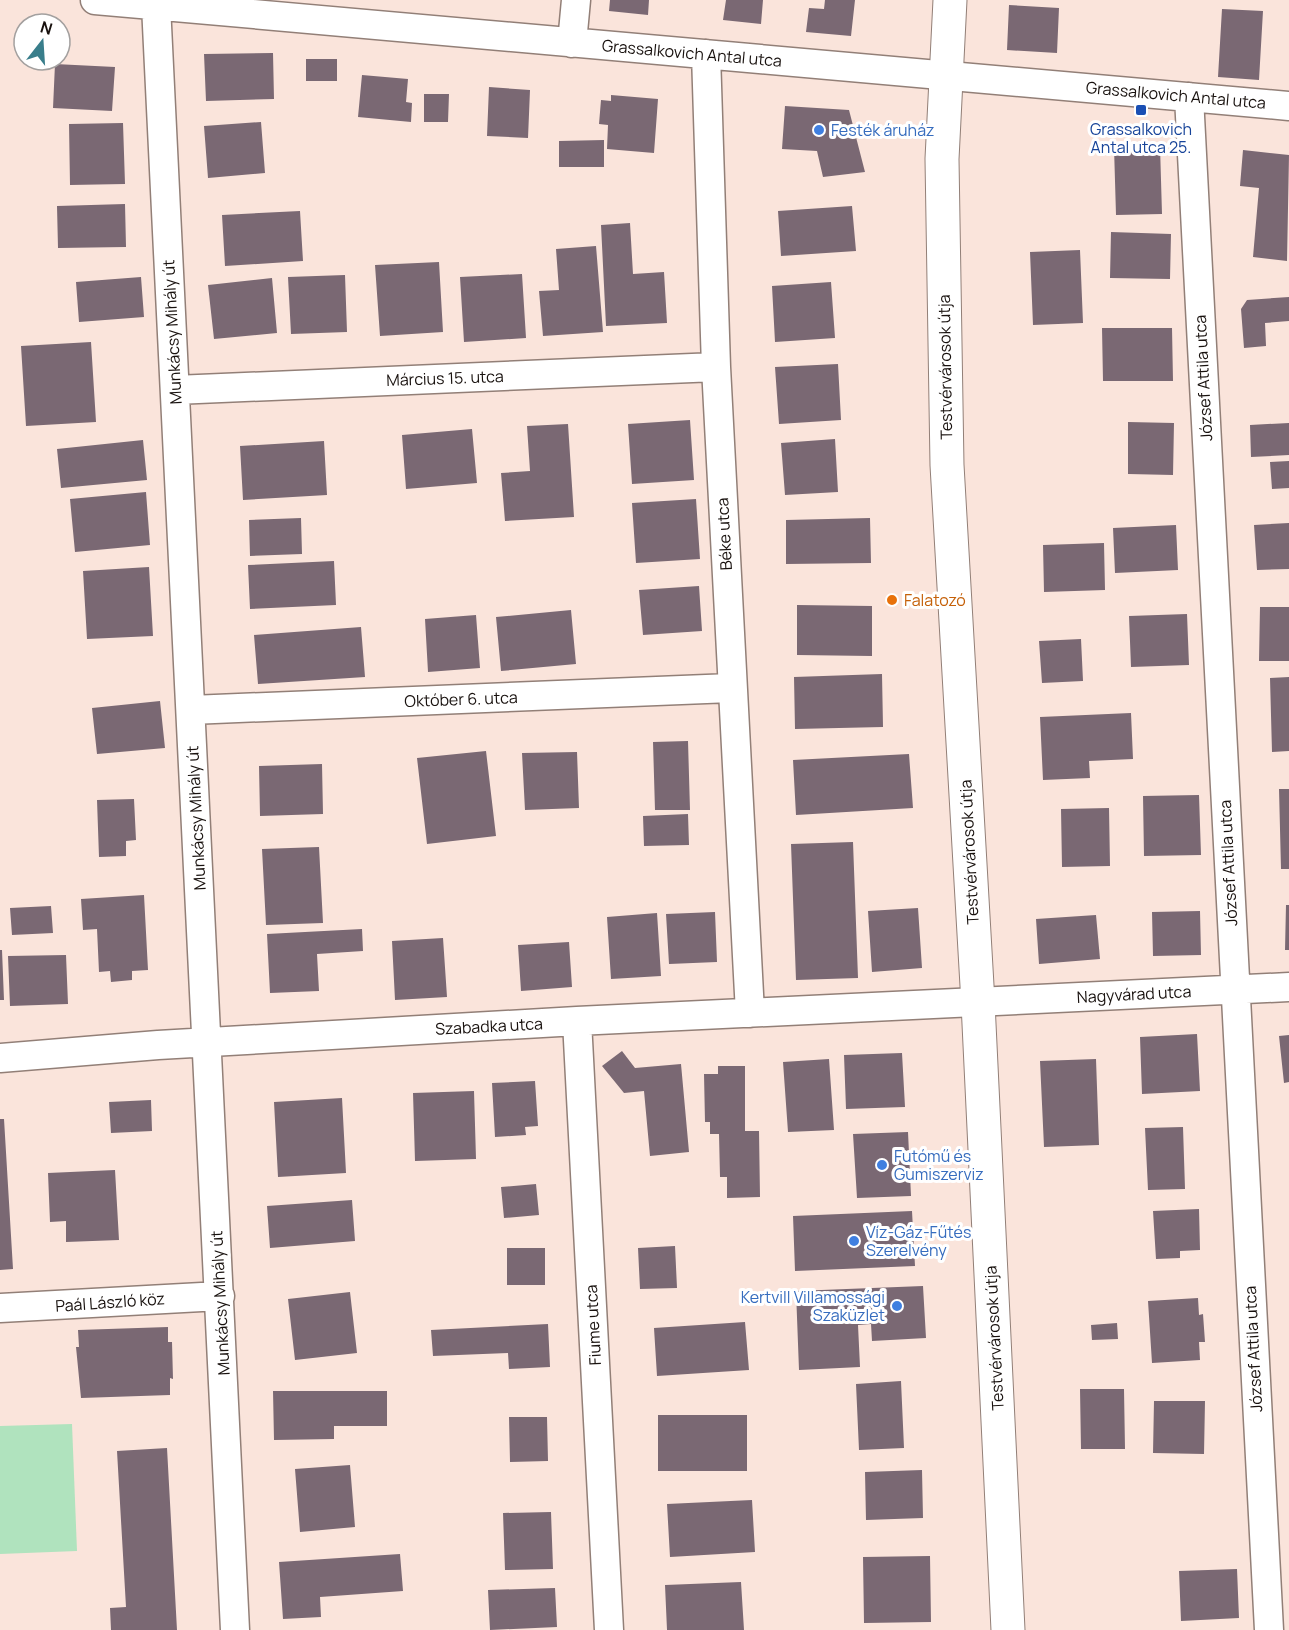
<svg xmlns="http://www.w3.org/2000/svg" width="1289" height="1630" font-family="Manrope,sans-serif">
	<rect width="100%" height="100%" fill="#fae4db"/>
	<!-- green -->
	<path fill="#b0e3be" d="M72 1424 77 1551 0 1554V1426Z"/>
	<!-- building -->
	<path fill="#7a6873" d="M610 0H649L648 15 609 11Z
		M726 0H763L761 24 723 20Z
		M825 0H855L851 36 806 32 809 8 824 9Z
		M1009 5 1059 8 1057 53 1007 50Z
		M1222 9 1263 11 1259 80 1218 77Z
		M273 53 274 99 206 101 204 54Z
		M306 59H337V81H306Z
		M55 64 115 67 112 111 53 108Z
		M362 75 408 79 406 102 412 103 411 122 358 117Z
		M489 87 530 90 528 138 487 136Z
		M424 94H449L448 122H424Z
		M611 95 658 99 654 153 607 149 608 125 599 124 601 100 611 101Z
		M785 106 849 110 865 172 823 177 817 151 782 149Z
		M261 122 265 173 208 178 204 126Z
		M123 123 125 184 70 185 69 124Z
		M604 140V167H559V141Z
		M1160 146 1162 214 1116 215 1114 147Z
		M1243 150 1289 155 1287 261 1253 257 1259 188 1240 186Z
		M125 204 126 247 58 248 57 206Z
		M852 206 856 251 781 256 778 211Z
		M300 211 303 261 225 266 222 215Z
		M630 223 633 274 664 272 667 323 606 326 601 225Z
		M1111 232 1171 234 1170 279 1110 278Z
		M596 246 603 332 543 336 539 291 559 290 556 249Z
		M1080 250 1083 323 1033 325 1030 252Z
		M439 262 443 332 380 336 375 265Z
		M522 274 526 338 464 342 460 277Z
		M345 275 347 332 291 334 288 277Z
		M141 277 144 317 79 322 76 282Z
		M272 278 277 333 214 339 208 285Z
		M831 282 835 338 775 342 772 286Z
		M1289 297V321L1265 323 1266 346 1244 348 1241 309 1247 300Z
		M1102 328H1172L1173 381H1103Z
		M91 342 96 422 26 426 21 346Z
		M838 364 841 420 779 424 775 367Z
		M690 420 694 480 632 484 628 424Z
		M1128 422 1174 423 1173 475 1128 474Z
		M1289 423V455L1251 457 1250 425Z
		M568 424 574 517 505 521 501 473 530 471 527 426Z
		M472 429 477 483 406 489 402 435Z
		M835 439 838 492 785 495 781 443Z
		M143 440 147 480 61 488 57 449Z
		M324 441 327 495 243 500 240 446Z
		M1289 461V488L1272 489 1270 462Z
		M146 492 150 545 75 552 70 499Z
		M696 499 700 559 636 563 632 503Z
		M301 518 302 554 250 556 249 520Z
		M870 518 871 563 786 564V520Z
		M1289 523V569L1257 570 1254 525Z
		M1176 525 1178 570 1115 573 1113 528Z
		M1104 543 1105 590 1044 592 1043 545Z
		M334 561 336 605 250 609 248 565Z
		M149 567 153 636 87 639 83 571Z
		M699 586 702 631 643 635 639 590Z
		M797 605 872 606V656L797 655Z
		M1260 607H1289V661H1259Z
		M571 610 576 664 501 671 496 617Z
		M1187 614 1189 665 1131 667 1129 616Z
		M476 615 480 668 428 672 425 619Z
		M361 627 365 677 258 684 254 635Z
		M1081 639 1083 681 1042 683 1039 641Z
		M882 674 883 727 795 729 794 677Z
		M1289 677V751L1272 752 1270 678Z
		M160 701 165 748 97 754 92 708Z
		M1131 713 1133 759 1089 761 1090 778 1043 780 1040 717Z
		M688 741 690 810H655L653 742Z
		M486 751 496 836 427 844 417 758Z
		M577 752 579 808 525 810 522 753Z
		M909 754 913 808 796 815 793 760Z
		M322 764 323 814 260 816 259 766Z
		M1279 789H1289V869H1281Z
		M1199 795 1201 855 1144 856 1143 796Z
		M134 799 136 840 126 841V856L99 857 97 800Z
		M1109 808 1110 866 1062 867 1061 809Z
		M688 814 689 845 644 846 643 816Z
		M853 842 858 978 796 980 791 844Z
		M319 847 323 923 266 925 262 849Z
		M144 895 148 970 132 971V980L111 982 110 971 99 972 97 929 83 930 81 899Z
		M1286 905H1289V950H1285Z
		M51 906 53 933 12 935 10 908Z
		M918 908 922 968 872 972 868 911Z
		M1200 911 1201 955 1153 956 1152 912Z
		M715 912 717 962 669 964 666 914Z
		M657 913 661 976 611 979 607 917Z
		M1096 915 1100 959 1039 964 1036 919Z
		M362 929 363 951 317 954 319 991 270 993 267 934Z
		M443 938 447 997 395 1000 392 941Z
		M569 942 572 987 521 991 518 945Z
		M0 950H2L4 1000H0Z
		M66 955 68 1004 10 1006 8 956Z
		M1197 1034 1200 1091 1142 1094 1140 1037Z
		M1289 1035V1082L1284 1083 1279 1036Z
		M622 1051 635 1068 681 1064 689 1152 650 1156 644 1091 624 1093 602 1066Z
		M902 1053 905 1107 846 1109 844 1055Z
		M829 1059 834 1130 788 1132 783 1062Z
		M1096 1059 1099 1145 1044 1147 1040 1061Z
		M718 1066H745V1131H759L760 1197 727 1198V1177H720L719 1134H710V1122H705L704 1074H718Z
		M535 1081 538 1126 525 1127 526 1135 495 1137 492 1083Z
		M474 1091 476 1159 415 1161 413 1093Z
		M342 1098 346 1173 278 1177 274 1102Z
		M151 1100 152 1131 111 1133 109 1102Z
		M0 1119H4L13 1269 0 1270Z
		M1183 1127 1185 1189 1148 1190 1145 1128Z
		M908 1132 911 1196 857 1198 853 1134Z
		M115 1170 119 1240 66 1242V1221L50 1222 48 1173Z
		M536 1184 539 1215 504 1218 501 1187Z
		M352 1200 355 1241 270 1248 267 1206Z
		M1199 1209 1200 1250 1180 1251V1258L1156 1259 1153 1211Z
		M912 1211 915 1266 795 1271 793 1216Z
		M675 1246 677 1288 640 1289 638 1248Z
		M507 1248H545V1285H507Z
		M923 1286 926 1338 872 1341 871 1324 858 1325 860 1367 799 1370 796 1291Z
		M350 1292 357 1353 295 1360 288 1299Z
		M1198 1298 1199 1315 1203 1314 1205 1342H1199L1200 1360 1152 1363 1148 1301Z
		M745 1322 749 1370 657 1376 654 1328Z
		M1117 1323 1118 1339 1092 1340 1091 1325Z
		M548 1324 550 1367 509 1369 508 1353 433 1356 431 1330Z
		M168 1327V1342H172L173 1379 170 1378V1395L81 1398 76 1347H79L78 1330Z
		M901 1381 904 1448 859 1450 856 1384Z
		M1080 1389H1124L1125 1449H1081Z
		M273 1391H387V1426H334V1439L274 1440Z
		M1154 1401H1205L1204 1454 1153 1453Z
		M658 1415H747V1471H658Z
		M509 1417H547L548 1461 510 1462Z
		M167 1448 177 1630H111L110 1608 126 1607 117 1451Z
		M350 1465 355 1527 300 1532 295 1469Z
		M922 1470 923 1518 866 1520 865 1472Z
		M752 1500 755 1552 670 1557 667 1504Z
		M551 1512 553 1569 505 1570 503 1513Z
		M400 1554 403 1591 320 1597 321 1617 283 1619 279 1562Z
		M930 1556 931 1622 864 1623 863 1557Z
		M1237 1569 1239 1618 1181 1621 1179 1571Z
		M741 1582 744 1630H667L665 1585Z
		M555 1588 557 1627 490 1630 488 1590Z"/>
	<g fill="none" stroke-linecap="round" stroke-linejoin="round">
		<defs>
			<path id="street" d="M95 0 1289 106
				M156 5 235 1630
				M572 43 576 0
				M706 54 716 367 750 1013
				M1189 97 1269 1630
				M175 390 716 367
				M191 710 731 688
				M577 1021 609 1630
				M0 1058 158 1045 577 1021 1289 987
				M0 1308 220 1296"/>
			<path id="secondary" d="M950 0 942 159 947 465 978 1003 1008 1630"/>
		</defs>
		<!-- street casing -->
		<use href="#street" stroke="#927f77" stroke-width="31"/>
		<!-- secondary casing -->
		<use href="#secondary" stroke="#927f77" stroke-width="35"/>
		<!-- street -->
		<use href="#street" stroke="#fff" stroke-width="28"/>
		<!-- secondary -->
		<use href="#secondary" stroke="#fff" stroke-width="33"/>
	</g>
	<!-- markers -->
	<rect fill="#1a4fb4" stroke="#fff" stroke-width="2" x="1135" y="104" width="12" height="12" rx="3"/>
	<g fill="#3f7fe0" stroke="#fff" stroke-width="2">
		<circle cx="819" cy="130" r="6"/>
		<circle cx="882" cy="1165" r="6"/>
		<circle cx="854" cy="1241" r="6"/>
		<circle cx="897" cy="1306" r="6"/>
	</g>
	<circle fill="#e8710a" stroke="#fff" stroke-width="2" cx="892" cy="600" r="6"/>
	<g text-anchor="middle" stroke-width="6" stroke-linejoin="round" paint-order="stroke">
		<!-- street labels -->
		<g font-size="16" fill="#18110e" stroke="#fff">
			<text transform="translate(692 53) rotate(5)" y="6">Grassalkovich Antal utca</text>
			<text transform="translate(1176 95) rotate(5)" y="6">Grassalkovich Antal utca</text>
			<text transform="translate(172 332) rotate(-93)" y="6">Munkácsy Mihály út</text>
			<text transform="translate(945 367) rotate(-91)" y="6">Testvérvárosok útja</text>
			<text transform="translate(445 378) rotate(-2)" y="6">Március 15. utca</text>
			<text transform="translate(1203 378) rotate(-93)" y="6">József Attila utca</text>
			<text transform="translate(724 534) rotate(-93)" y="6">Béke utca</text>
			<text transform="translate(461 699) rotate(-2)" y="6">Október 6. utca</text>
			<text transform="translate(196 818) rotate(-93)" y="6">Munkácsy Mihály út</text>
			<text transform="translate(969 852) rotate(-93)" y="6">Testvérvárosok útja</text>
			<text transform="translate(1228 863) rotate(-93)" y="6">József Attila utca</text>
			<text transform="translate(1134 994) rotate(-3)" y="6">Nagyvárad utca</text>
			<text transform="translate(489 1026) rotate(-3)" y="6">Szabadka utca</text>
			<text transform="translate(110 1302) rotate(-4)" y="6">Paál László köz</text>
			<text transform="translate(220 1303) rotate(-93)" y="6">Munkácsy Mihály út</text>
			<text transform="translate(593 1325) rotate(-93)" y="6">Fiume utca</text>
			<text transform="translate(994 1338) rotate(-93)" y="6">Testvérvárosok útja</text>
			<text transform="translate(1253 1349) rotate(-93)" y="6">József Attila utca</text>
		</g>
		<!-- transit labels -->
		<g font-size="16" fill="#164399" stroke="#fff">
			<text x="1141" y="135">Grassalkovich<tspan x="1141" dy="18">Antal utca 25.</tspan></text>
		</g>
		<!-- shop labels -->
		<g font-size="16" fill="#366cbe" stroke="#fff" text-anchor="start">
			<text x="831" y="136">Festék áruház</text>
			<text x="894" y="1162">Futómű és<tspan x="894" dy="18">Gumiszerviz</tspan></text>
			<text x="866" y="1238">Víz-Gáz-Fűtés<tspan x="866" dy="18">Szerelvény</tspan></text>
			<text x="885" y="1303" text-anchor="end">Kertvill Villamossági<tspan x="885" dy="18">Szaküzlet</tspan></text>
		</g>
		<!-- food labels -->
		<g font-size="16" fill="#c56008" stroke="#fff" text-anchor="start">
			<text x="904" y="606">Falatozó</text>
		</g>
	</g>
	<!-- north arrow -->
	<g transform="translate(42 42) rotate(17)"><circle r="28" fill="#ffffff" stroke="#a3a09f" stroke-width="1.5"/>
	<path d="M0-4.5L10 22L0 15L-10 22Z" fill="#397e8b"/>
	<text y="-9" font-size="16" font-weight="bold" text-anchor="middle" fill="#18110e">N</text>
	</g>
</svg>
